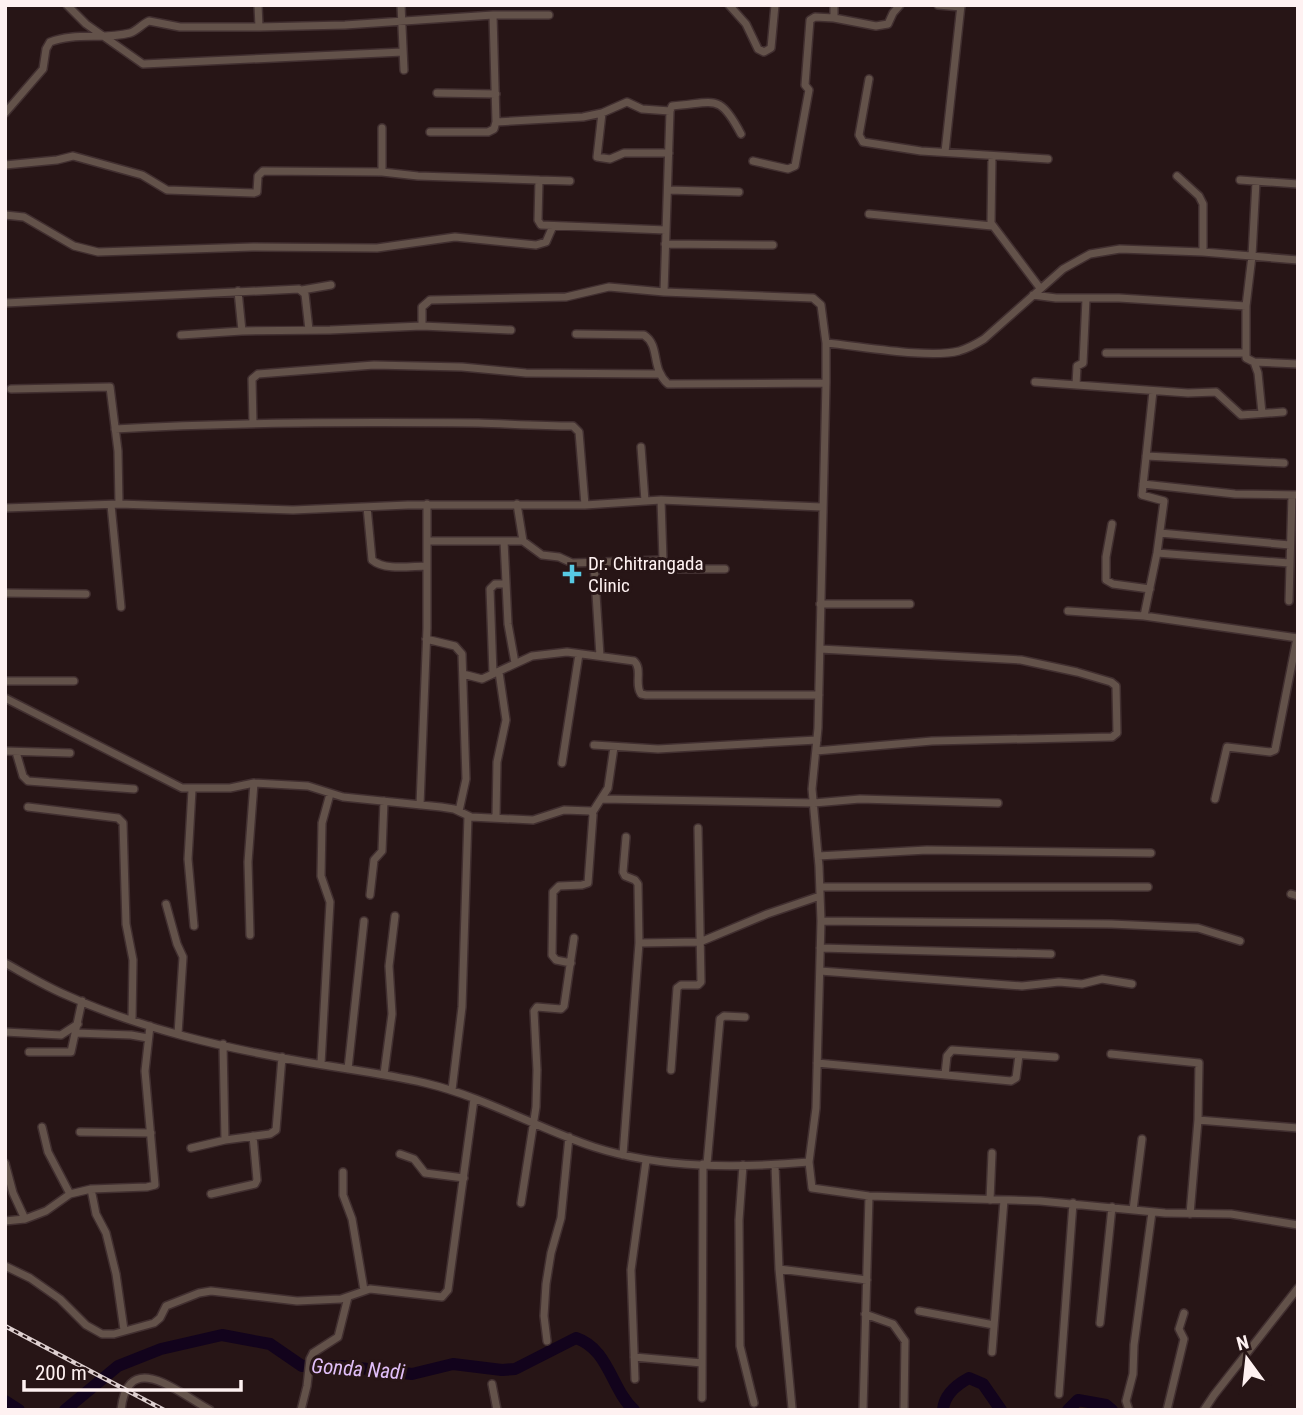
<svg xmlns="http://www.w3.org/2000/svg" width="1303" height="1415" font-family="'Roboto Condensed',sans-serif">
	<rect width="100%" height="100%" fill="#271516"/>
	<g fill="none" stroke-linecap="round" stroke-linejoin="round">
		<!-- river -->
		<path stroke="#12031c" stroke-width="12" d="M5 1401 19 1410
			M65 1410 118 1366 161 1349 222 1335 270 1344 302 1366H341L412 1374 453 1364 502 1370 515 1369 576 1338C609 1349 611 1389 634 1410
			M943 1410C944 1395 956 1385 969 1378L983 1384 1001 1410
			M1068 1410 1078 1400 1106 1405 1112 1410"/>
		<defs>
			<path id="minor" d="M67 5 86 24 143 64 403 52
				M258 5 259 27
				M401 5 404 70
				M729 5 746 24 758 49 764 52 771 48 775 5
				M834 5V18L876 26 888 24 893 13 900 5
				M938 5 961 7
				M869 79 859 135 863 142 921 151 1048 159
				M437 93 496 94
				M5 113 43 69 46 49 50 42C74 32 104 40 130 33 137 31 142 24 149 21L180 27H259L345 25 493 15H549
				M602 113 597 157 610 159 624 153H669
				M496 122 583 117 602 113 627 102 642 109 670 111 672 106C715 103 719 92 741 134
				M382 128V172
				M430 132H488L494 129 496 122 493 15
				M945 152 961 5
				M992 157 991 223 1040 288
				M753 161 788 169 795 166 809 90 805 85 810 20 815 17 834 18
				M5 165 57 160 73 156 142 175 167 190 254 193 257 192 258 176 263 171 382 172 418 176 570 181
				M1177 176 1199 196 1203 204V252
				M539 180 538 220 541 225 666 230
				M1240 180 1298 184
				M668 190 739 192
				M869 214 992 226
				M5 215 24 217 74 246 98 252 253 247 377 248 455 237 536 245 546 242 553 226
				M665 244 773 245
				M302 290 331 285
				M238 291 242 331
				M664 292 670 111
				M1033 295 1056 298H1119L1246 306V358L1254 362 1298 364
				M5 303 299 289 305 294 309 330
				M1246 306 1252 256 1256 182
				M422 326V307L430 300 566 297 609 287 664 292 813 298 821 305 826 343V383L818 728 812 789 819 866 821 921 816 1108 809 1162 812 1188 869 1196 1040 1201 1165 1213 1231 1214 1298 1225
				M576 334 644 335C661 346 650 368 668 384L826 383
				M181 335 242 331 330 330 422 326 511 330
				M826 343C860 346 929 359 959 351 969 348 976 344 984 339L1063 269 1090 254 1120 249 1203 252 1298 260
				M1106 353H1245
				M1254 362 1258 373 1262 413
				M1035 382 1188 393 1216 392 1241 415 1283 412
				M1076 385 1077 366 1083 363 1086 299
				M11 389 110 387 118 451 119 504
				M253 424 252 379 258 374 374 365 462 367 526 373 658 374
				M115 429C236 422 357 422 478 423 510 424 541 426 573 426L579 432 585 505
				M641 447 645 501
				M1146 456 1284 463
				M1143 484 1235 494 1298 495
				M661 500 663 560 666 567 672 569H725
				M517 504 523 541 542 555 559 557 572 563 663 560
				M111 505 121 607
				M367 507 372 560C385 571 411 566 427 566
				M5 508 119 504 293 510 408 505H585L661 500 822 507
				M1112 524 1106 557V580L1113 584 1150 589
				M1160 533 1290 545
				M427 541H523
				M504 541 508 624 515 663
				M1157 553 1289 563
				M594 563 600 656
				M5 593 86 594
				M1289 601 1292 495
				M820 604H910
				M1068 611 1144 616 1298 638
				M1144 616 1157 553 1164 501 1142 495 1153 391
				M426 639 455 646 462 654 466 779 459 811
				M463 674 482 679 532 656 567 652 634 661C643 669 634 684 641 694L646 695H819
				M493 674 490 589 495 584H506
				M5 681H74
				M5 698 182 788H230L254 783 308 786 343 797 441 807 454 809 471 817 533 820 564 810 591 811 593 815 588 883 582 885 559 886 553 892 552 955 556 960 571 963
				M594 745 658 749 817 740
				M5 751 70 753
				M816 751 932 741 1112 737 1117 733 1116 686 1111 682 1077 672 1021 660 820 649
				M16 752 23 776 28 781 134 789
				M562 763 579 654
				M192 790 188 859 194 926
				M602 799 814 803 860 799 998 803
				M1215 799 1227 747 1270 752 1275 750 1297 638
				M420 805 427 628V504
				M28 807 118 818 123 823 126 924 133 960 132 1020
				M592 813 608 788 614 747
				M496 817 497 762 506 720 499 672
				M818 856 927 850 1151 853
				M820 887H1148
				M1291 894 1298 896
				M370 895 374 860 382 851 384 801
				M166 904 177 944 183 957 178 1034
				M821 921 1111 924 1198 928 1240 941
				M250 935 248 862 254 783
				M639 943 700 942 767 914 820 896
				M820 948 1051 954
				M5 963C25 974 45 986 66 995 141 1029 225 1048 305 1062 345 1069 386 1074 425 1083 484 1097 537 1128 594 1147 662 1169 738 1168 809 1162
				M820 971 1022 986 1059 982 1082 984 1102 979 1132 984
				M5 1032 61 1035 78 1024
				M76 1033 131 1035 148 1038
				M223 1044 225 1140
				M29 1052H71L82 1001
				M1111 1054 1199 1063 1198 1120 1190 1214
				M817 1063 1011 1081 1016 1078 1019 1055
				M321 1064 330 902 321 876 322 823 330 794
				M348 1069 364 921
				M671 1070 677 988 681 985H698L701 982 698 828
				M384 1074 392 1014 389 966 395 916
				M945 1074 947 1056 952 1050 1055 1057
				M452 1090 462 1007 468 816
				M1198 1120 1298 1128
				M42 1127 48 1152 70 1194
				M80 1132 151 1133
				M191 1148 225 1140 270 1134 276 1130 282 1057
				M400 1154 414 1159 425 1173 464 1178
				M623 1155 639 943 638 884 635 880 625 876 623 872 626 837
				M5 1163 13 1193 25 1219
				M707 1164 720 1019 724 1016 745 1017
				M743 1165 739 1220 740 1346 754 1403
				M775 1165 779 1269 792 1408
				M343 1172V1195L352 1219 364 1290
				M91 1189 96 1214 106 1233 116 1274 124 1330
				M211 1194 255 1184 257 1180 253 1136
				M990 1200 992 1153
				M521 1203 536 1107 537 1070 534 1011 537 1007 561 1009 564 1006 574 938
				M1133 1210 1142 1139
				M5 1221 25 1219 46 1211 70 1194 91 1189 147 1187 155 1185 145 1071 150 1026
				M5 1266 30 1278 60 1299 86 1325 102 1334H114L154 1323 160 1318 166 1306 199 1293 211 1291 297 1301 341 1299 370 1289 442 1297 448 1290 474 1099
				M779 1269 867 1280
				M919 1311 994 1325
				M865 1314 893 1324 905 1341 904 1410
				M1100 1323 1112 1207
				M547 1341 544 1316 546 1284 551 1253 561 1218 569 1137
				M992 1352 1004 1200
				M634 1357 702 1363
				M635 1379 631 1270 646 1161
				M492 1384 497 1410
				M1059 1394 1073 1203
				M702 1398 703 1164
				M121 1410C128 1347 180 1394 210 1410
				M301 1410 307 1386 310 1359 313 1353 338 1337 348 1297
				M863 1410 869 1196
				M1129 1410 1126 1401 1133 1374 1134 1345 1152 1212
				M1167 1410 1184 1339 1179 1329 1184 1313
				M1204 1410 1214 1395 1298 1288"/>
		</defs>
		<!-- minor casing -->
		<use href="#minor" stroke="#412f30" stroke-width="10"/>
		<!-- minor -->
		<use href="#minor" stroke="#63524a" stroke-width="7"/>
		<defs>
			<path id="rail" d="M5 1326 164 1410"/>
		</defs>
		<!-- rail casing -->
		<use href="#rail" stroke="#ded0d0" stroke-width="4.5"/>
		<!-- rail -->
		<use href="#rail" stroke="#271516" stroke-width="2" stroke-dasharray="5" stroke-linecap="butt"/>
	</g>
	<!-- markers -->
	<path fill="#57c9e3" stroke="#271516" stroke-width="2.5" d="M568.5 563.5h7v7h7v7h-7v7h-7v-7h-7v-7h7z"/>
	<g text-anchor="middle" stroke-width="6" stroke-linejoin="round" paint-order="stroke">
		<!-- poi labels -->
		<g font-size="19" fill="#fef1f1" stroke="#271516" text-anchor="start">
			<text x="588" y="570">Dr. Chitrangada<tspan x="588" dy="22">Clinic</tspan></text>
		</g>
		<!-- water labels -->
		<g font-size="21" font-style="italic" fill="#e1bff9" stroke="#271516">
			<text transform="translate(358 1369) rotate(4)" y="7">Gonda Nadi</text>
		</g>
	</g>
	<!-- border -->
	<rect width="1303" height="1415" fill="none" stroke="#fef1f1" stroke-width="14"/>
	<!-- north arrow -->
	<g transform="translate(1247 1359) rotate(345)" stroke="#271516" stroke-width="5" paint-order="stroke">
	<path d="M0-5L12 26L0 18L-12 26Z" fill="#fef1f1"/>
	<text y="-10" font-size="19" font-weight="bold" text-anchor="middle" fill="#fef1f1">N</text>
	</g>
	<!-- scale -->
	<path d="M24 1380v10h217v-10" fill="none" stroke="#fef1f1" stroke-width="3.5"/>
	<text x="35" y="1380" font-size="21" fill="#fef1f1" stroke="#271516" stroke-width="5" paint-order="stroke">200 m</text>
</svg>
